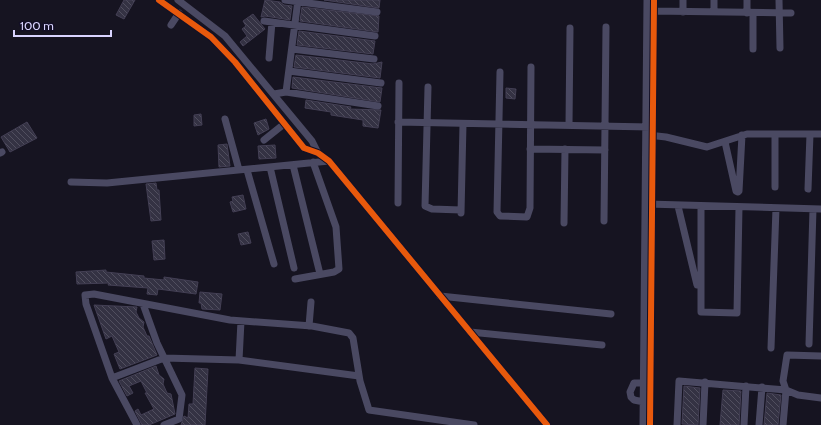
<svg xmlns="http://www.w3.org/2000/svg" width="821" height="425" font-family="Cabin,sans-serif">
	<defs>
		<pattern id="building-back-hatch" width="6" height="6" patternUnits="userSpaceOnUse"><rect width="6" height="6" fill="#343243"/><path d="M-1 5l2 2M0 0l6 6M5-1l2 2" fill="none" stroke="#514f5f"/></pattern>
	</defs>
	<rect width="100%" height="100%" fill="#161421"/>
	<!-- building -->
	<path fill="url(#building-back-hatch)" stroke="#433f54" d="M124 0H135L124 19 116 15Z
		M265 0 280 2 284 5 292 6 290 20 265 16 261 17Z
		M324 0H380L379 8Z
		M302 7 379 16 378 32 300 21Z
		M253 14 265 29 243 46 240 42 247 36 242 29 246 26 243 21Z
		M299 31 375 41 373 54 297 45Z
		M296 55 373 64 382 62 380 78 294 67Z
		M293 77 382 88 380 102 292 88Z
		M506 88 516 89 515 99 506 98Z
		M306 100 351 107 350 109 381 110 378 128 363 126V120L331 115V112L305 108Z
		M201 114 202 125 194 126V115Z
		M266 119 269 129 258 135 254 123Z
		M27 122 37 138 10 152 1 137Z
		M227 144 230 166 219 167 218 145Z
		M275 145 276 158 259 159 258 146Z
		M156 183 157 190H159L161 220 151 221 146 184Z
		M243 195 246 209 233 212 230 202 233 201 232 197Z
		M248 232 251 243 241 245 238 234Z
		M164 240 165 259 154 260 152 241Z
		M106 270V272L144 276V278L164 280V277L198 282 196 294 158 289 157 295 147 294 148 288 108 285 109 283 77 284 76 272Z
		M200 292 222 294 220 310 202 309 201 303H199Z
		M94 305 137 307 136 312 139 318 144 322 143 327 147 336H149L157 355 120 369 114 354 119 352 112 336 106 339Z
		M156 366 159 375 164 379 163 384 167 393 171 394 175 414 149 425H142L135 411 138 409 141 415 154 409 145 393H147L141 381 129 386 133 393 127 396 119 381Z
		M195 368 208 369 205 425H181L184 416 188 418 189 404H193Z
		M684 386 700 388 698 425 682 424Z
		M723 390 741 391 739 425H720Z
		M767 393 781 395 778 425H764Z"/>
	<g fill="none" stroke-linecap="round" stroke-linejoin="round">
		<!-- minor -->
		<path stroke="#4a4962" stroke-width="7" d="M159 0 211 37 235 62 304 148 318 153 329 161 547 425
			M178 0 225 36 312 141 318 153
			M285 0 377 12
			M683 0V12
			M747 0V13
			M779 0 780 48
			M652 11 791 13
			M714 12V0
			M753 13V49
			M264 21 375 36
			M171 25 179 13
			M292 49 374 59
			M269 58 272 22
			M289 71 381 83
			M500 72 497 212 500 216 527 217 530 208 531 67
			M428 87 425 206 432 209 461 210
			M286 92 298 0
			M274 94 286 92 378 106
			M225 119 239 170
			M398 122 650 127
			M569 125 570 28
			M648 135 666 137 707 147 747 134H821
			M264 140 284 124
			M725 142 736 191 738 192 739 191 742 135
			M530 149 605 150
			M0 153 2 152
			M293 165 320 274
			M270 167 294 268
			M247 170 274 264
			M71 182 107 183 329 161
			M775 187V134
			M808 189 810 134
			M398 203 399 83
			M647 204 821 209
			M678 206 697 285
			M701 206V312L737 313 739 207
			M461 213 463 124
			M604 221 606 27
			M564 223 565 149
			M295 279 334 272 339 269 336 227 313 162
			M440 296 611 314
			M143 304 157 343 182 395 179 419 164 425
			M309 326 311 302
			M470 332 602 345
			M809 344 813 209
			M771 348 776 208
			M239 360 241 321
			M112 378 164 358 239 360 359 376
			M644 402 634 400 631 397 630 392 634 383H644
			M137 425 112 378 86 304 85 295 94 294 230 320 312 326 349 333 353 338 360 381 369 410 474 425
			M643 425 647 0
			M650 425 654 0
			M677 425 679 381 786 390 783 381 787 355 821 356
			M703 425 705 382
			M744 425 746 386
			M759 425 762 387
			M783 425 786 390 798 395 821 398"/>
		<defs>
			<path id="cycleway" d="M159 0 211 37 235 62 304 148 318 153 329 161 547 425
				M650 425 654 0"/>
		</defs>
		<!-- cycleway casing -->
		<use href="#cycleway" stroke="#130f26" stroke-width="8"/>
		<!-- cycleway -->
		<use href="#cycleway" stroke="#e8590c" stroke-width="6"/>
	</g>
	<!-- scale -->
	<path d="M14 30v6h97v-6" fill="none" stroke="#d9d4ff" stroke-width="2"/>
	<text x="20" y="30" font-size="12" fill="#d9d4ff" stroke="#130f26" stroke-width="3" paint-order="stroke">100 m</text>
</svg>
